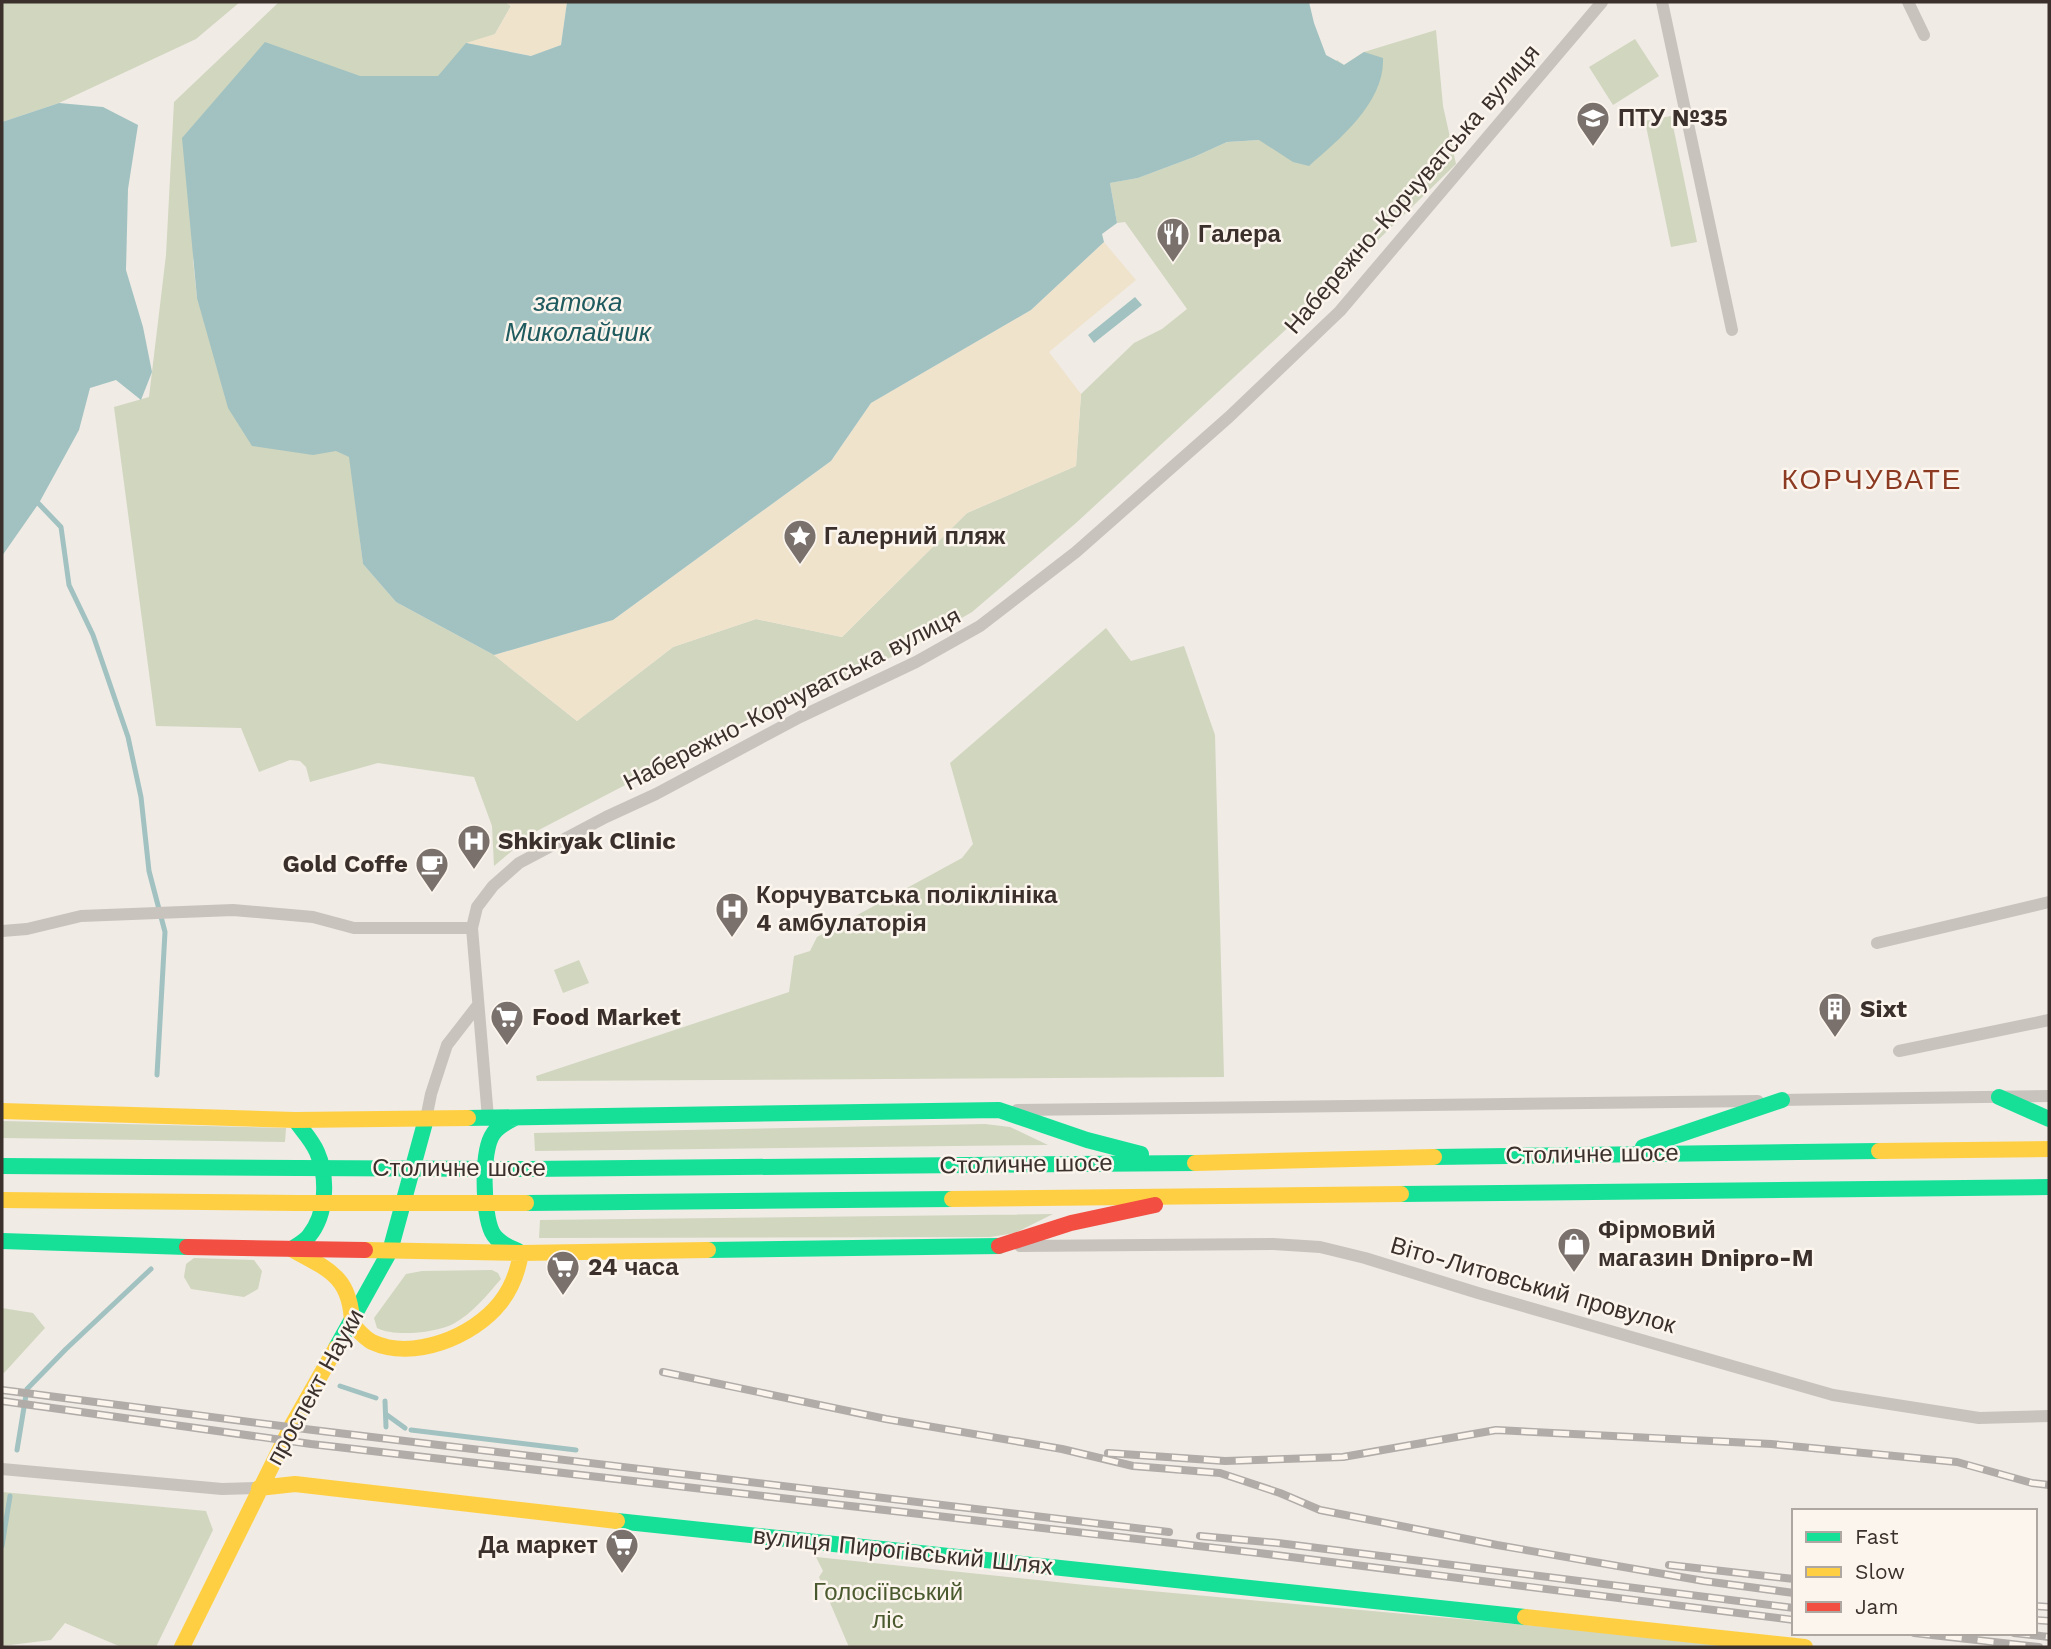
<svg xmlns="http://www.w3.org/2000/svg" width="2051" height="1649" font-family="'Work Sans',sans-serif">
	<rect width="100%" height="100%" fill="#f0ebe5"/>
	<!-- green -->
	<path fill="#d1d6bf" d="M2 2H240L196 39 59 103 2 122Z
		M279 2H505L511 6 495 34 465 66 205 197 193 260 197 298 337 451 350 457 363 564 396 602 494 655 577 721 673 647 756 619 842 637 967 513 1076 466 1081 394 1134 343 1162 329 1187 309 1125 222 1117 223 1110 183 1138 178 1194 157 1227 142 1259 140 1337 60 1344 65 1364 52 1436 30 1443 106 1456 164 1294 322 1076 523 972 612 903 652 760 715 533 833 494 866 492 826 474 777 378 763 310 782 306 767 300 761 290 760 259 772 241 728 156 726 114 407 149 397 166 255 174 102Z
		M1635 39 1659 76 1613 105 1589 67Z
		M1671 116 1697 242 1671 247 1645 121Z
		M1106 628 1131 661 1184 646 1215 735 1224 1077 537 1081 536 1076 789 992 794 956 810 951 817 937 962 858 973 844 950 763Z
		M579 960 589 983 563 993 554 970Z
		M2 1121 286 1128 285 1142 2 1138Z
		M985 1124 1010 1127 1048 1145 535 1151 534 1133Z
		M1053 1214 1015 1233 990 1237 539 1238 540 1220Z
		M194 1258 254 1260 262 1271 258 1289 244 1297 191 1289 184 1277 186 1264Z
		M492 1270 498 1273 501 1279C487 1295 472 1314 453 1324 435 1333 394 1337 377 1328L374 1318 406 1274 422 1271Z
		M2 1308 33 1313 45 1328 4 1373 2 1372Z
		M2 1492 206 1511 213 1530 156 1647H121L65 1623 51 1640 2 1646Z
		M816 1557 1085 1585 1770 1647H849L819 1577 823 1571Z"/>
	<!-- sand -->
	<path fill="#efe3cc" d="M505 2H567L561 45 532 56 466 43 495 34 511 6Z
		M1104 242 1136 280 1049 352 1081 394 1076 466 967 513 842 637 756 619 673 647 577 721 494 655 613 620 831 461 871 403 1031 310Z"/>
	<!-- water -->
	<path fill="#a1c2c1" d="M567 2H1309L1314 23 1326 55 1344 65 1364 52 1383 58C1385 102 1340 139 1309 166L1293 162 1259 140 1227 142 1194 157 1138 178 1110 183 1117 223 1102 234 1104 242 1031 310 871 403 831 461 613 620 494 655 396 602 363 564 349 457 336 451 313 455 252 446 228 408 197 298 182 138 265 42 360 76H438L466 43 531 56 561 45Z
		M59 103 103 107 138 125 128 189 126 270 143 327 152 372 141 400 116 380 90 388 79 430 39 503 2 556V122Z
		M1135 297 1142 305 1094 343 1088 335Z"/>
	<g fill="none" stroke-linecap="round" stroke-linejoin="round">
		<!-- stream -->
		<path stroke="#a1c2c1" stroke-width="5" d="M39 504 61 527 69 585 93 635 128 737 141 797 149 871 165 932 157 1075
			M340 1386 376 1398
			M385 1401 386 1427
			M387 1415 405 1428
			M411 1430 576 1450
			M17 1450 27 1389 66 1349 151 1269
			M2 1546 10 1496"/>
		<!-- street -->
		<path stroke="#c9c3be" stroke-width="12" d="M1662 2 1732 330
			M1908 2 1924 35
			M2 931 27 929 81 916 233 910 313 917 354 928H472
			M1877 943 2049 902
			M1899 1051 2049 1020
			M1777 1100 2049 1096
			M1017 1110 1758 1101
			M488 1118 472 928 477 907 493 886 519 863 606 817 656 794 800 717 916 662 980 626 1076 552 1229 417 1340 311 1602 2
			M426 1119 431 1094 447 1045 478 1005
			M1020 1246 1273 1244 1320 1247 1365 1258 1478 1293 1833 1395 1979 1418 2049 1416
			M2 1469 222 1489 259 1488"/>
		<!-- fast -->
		<path stroke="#16e098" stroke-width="16" d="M1999 1097 2049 1119
			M999 1110 1087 1140 1141 1154
			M468 1118 999 1110
			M515 1118C507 1122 498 1126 493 1134 481 1151 483 1213 492 1232 497 1242 508 1247 518 1251
			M1643 1147 1782 1100
			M1434 1157 1879 1151
			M2 1166 298 1168
			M525 1169 1195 1163
			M1401 1194 2049 1187
			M526 1203 952 1199
			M2 1241 187 1247
			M292 1249C298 1245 305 1241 309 1236 327 1214 328 1177 317 1152 312 1140 302 1130 295 1120
			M708 1250 999 1246
			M336 1348 390 1251 426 1119
			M617 1521 1525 1617"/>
		<!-- slow -->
		<path stroke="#ffcf43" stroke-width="16" d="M2 1111 295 1120 468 1118
			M1879 1151 2049 1149
			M1195 1163 1434 1157
			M952 1199 1401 1194
			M2 1200 297 1203
			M293 1250C330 1270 351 1278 352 1324 358 1330 364 1338 372 1342 413 1361 473 1337 500 1303 512 1288 518 1271 521 1253
			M365 1250 521 1253 708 1250
			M259 1488 295 1484 617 1521
			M1525 1617 1805 1647
			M182 1647 291 1427 336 1348"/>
		<!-- jam -->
		<path stroke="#f24e42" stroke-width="16" d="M999 1246 1071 1223 1155 1205
			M187 1247 365 1250"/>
		<defs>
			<path id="rail" d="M663 1372 886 1419 1062 1449 1133 1466 1220 1473 1280 1493 1320 1510 1497 1545 1704 1581 1794 1593
				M2 1390 313 1430 1169 1532
				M2 1401 311 1444 1259 1553 1794 1620
				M1108 1453 1225 1461 1343 1457 1496 1430 1771 1444 1957 1462 2032 1483 2049 1485
				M1200 1536 1278 1543 1794 1608
				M1669 1565 1794 1579
				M2035 1606 2049 1607
				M2035 1620 2049 1621
				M1914 1633 2039 1647
				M2014 1633 2049 1637"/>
		</defs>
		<!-- rail casing -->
		<use href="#rail" stroke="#b1aca8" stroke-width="8"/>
		<!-- rail -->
		<use href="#rail" stroke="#fbf5ee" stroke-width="5" stroke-dasharray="16" stroke-linecap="butt"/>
		<!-- fast-bridge -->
		<path stroke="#16e098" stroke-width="16" d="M298 1168 525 1169"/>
		<!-- slow-bridge -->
		<path stroke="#ffcf43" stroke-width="16" d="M297 1203H526"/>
	</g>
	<!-- icons -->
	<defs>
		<symbol id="university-pin" viewBox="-11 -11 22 30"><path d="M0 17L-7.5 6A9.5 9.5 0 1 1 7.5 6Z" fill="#7a716c" stroke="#fbf5ee"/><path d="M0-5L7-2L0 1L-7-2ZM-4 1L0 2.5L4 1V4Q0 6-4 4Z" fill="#fff"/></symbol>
		<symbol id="restaurant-pin" viewBox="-11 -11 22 30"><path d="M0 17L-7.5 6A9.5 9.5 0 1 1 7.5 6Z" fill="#7a716c" stroke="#fbf5ee"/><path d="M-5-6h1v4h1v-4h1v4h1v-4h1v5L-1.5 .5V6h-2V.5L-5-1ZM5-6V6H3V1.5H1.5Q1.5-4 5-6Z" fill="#fff"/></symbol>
		<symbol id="sight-pin" viewBox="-11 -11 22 30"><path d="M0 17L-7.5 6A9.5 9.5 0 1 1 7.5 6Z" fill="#7a716c" stroke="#fbf5ee"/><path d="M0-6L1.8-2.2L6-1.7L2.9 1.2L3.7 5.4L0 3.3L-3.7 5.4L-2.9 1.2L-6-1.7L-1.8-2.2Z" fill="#fff"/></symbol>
		<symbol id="hospital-pin" viewBox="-11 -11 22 30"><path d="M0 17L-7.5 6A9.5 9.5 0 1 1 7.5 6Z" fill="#7a716c" stroke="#fbf5ee"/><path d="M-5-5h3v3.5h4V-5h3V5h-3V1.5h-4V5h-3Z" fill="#fff"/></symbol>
		<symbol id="cafe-pin" viewBox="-11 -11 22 30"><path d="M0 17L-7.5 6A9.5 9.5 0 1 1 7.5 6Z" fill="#7a716c" stroke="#fbf5ee"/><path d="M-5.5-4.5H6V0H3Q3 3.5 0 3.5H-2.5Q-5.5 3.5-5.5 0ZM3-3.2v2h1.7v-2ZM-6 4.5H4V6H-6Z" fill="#fff"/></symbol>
		<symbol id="building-pin" viewBox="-11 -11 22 30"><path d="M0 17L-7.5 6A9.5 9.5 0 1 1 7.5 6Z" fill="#7a716c" stroke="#fbf5ee"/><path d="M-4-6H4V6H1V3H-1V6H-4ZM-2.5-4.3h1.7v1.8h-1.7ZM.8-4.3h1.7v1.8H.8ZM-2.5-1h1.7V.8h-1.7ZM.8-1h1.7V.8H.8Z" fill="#fff"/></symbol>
		<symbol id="supermarket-pin" viewBox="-11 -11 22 30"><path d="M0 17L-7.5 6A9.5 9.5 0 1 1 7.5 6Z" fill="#7a716c" stroke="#fbf5ee"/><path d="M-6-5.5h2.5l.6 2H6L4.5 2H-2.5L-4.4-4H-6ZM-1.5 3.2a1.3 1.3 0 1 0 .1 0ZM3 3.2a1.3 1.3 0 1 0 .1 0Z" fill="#fff"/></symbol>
		<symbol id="shop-pin" viewBox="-11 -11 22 30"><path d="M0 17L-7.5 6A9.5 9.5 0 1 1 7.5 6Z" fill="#7a716c" stroke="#fbf5ee"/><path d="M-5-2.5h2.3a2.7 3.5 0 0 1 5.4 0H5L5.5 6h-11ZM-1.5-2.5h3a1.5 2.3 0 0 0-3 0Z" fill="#fff"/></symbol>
	</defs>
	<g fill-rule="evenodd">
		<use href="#university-pin" x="1574" y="99" width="38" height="52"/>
		<use href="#restaurant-pin" x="1154" y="215" width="38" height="52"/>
		<use href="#sight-pin" x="781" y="517" width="38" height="52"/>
		<use href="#hospital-pin" x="455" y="822" width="38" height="52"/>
		<use href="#cafe-pin" x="413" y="845" width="38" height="52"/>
		<use href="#hospital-pin" x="713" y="890" width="38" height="52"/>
		<use href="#building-pin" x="1816" y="990" width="38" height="52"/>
		<use href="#supermarket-pin" x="488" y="998" width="38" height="52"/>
		<use href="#shop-pin" x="1555" y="1225" width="38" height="52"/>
		<use href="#supermarket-pin" x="544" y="1248" width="38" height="52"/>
		<use href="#supermarket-pin" x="603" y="1526" width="38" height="52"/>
	</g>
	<g text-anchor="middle" stroke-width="5" stroke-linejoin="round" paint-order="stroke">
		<!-- poi labels -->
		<g font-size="24" font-weight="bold" fill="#3b302b" stroke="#fbf5ee" text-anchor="start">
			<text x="1618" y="126">ПТУ №35</text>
			<text x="1198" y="242">Галера</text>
			<text x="824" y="544">Галерний пляж</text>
			<text x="498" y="849">Shkiryak Clinic</text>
			<text x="408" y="872" text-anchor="end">Gold Coffe</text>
			<text x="756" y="903">Корчуватська поліклініка<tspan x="756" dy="28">4 амбулаторія</tspan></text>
			<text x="1860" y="1017">Sixt</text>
			<text x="532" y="1025">Food Market</text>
			<text x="1598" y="1238">Фірмовий<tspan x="1598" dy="28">магазин Dnipro-M</tspan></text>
			<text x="588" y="1275">24 часа</text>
			<text x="598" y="1553" text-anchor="end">Да маркет</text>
		</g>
		<!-- street labels -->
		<g font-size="24" fill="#3b302b" stroke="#fbf5ee">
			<text transform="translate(1412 189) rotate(-49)" y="8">Набережно-Корчуватська вулиця</text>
			<text transform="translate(792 699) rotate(-27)" y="8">Набережно-Корчуватська вулиця</text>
			<text transform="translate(1592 1154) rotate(-1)" y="8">Столичне шосе</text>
			<text transform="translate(1026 1164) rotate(-1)" y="8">Столичне шосе</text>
			<text x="459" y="1176">Столичне шосе</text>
			<text transform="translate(1533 1285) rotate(16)" y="8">Віто-Литовський провулок</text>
			<text transform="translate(315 1387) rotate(-61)" y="8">проспект Науки</text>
			<text transform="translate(903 1551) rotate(6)" y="8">вулиця Пирогівський Шлях</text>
		</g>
		<!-- park labels -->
		<g font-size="24" fill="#4a5a2e" stroke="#fbf5ee">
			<text x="888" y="1600">Голосіївський<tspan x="888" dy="28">ліс</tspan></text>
		</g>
		<!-- water labels -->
		<g font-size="26" font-style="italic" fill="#1f5a5e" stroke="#fbf5ee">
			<text x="578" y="311">затока<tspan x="578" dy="30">Миколайчик</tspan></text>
		</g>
		<!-- quarter labels -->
		<g font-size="28" letter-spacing="2" fill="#8c3b22" stroke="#fbf5ee">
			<text x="1872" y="489">КОРЧУВАТЕ</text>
		</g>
	</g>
	<!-- border -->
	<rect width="2051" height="1649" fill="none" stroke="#3b302b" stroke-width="7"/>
	<!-- legend -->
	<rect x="1792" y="1509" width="245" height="126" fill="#fbf5ee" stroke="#aea6a0" stroke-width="2"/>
	<rect x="1806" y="1532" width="35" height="10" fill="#16e098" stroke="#aea6a0" stroke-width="2"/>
	<text x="1855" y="1544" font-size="21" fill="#3b302b">Fast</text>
	<rect x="1806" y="1567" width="35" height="10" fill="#ffcf43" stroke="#aea6a0" stroke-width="2"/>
	<text x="1855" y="1579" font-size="21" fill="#3b302b">Slow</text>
	<rect x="1806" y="1602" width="35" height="10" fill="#f24e42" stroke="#aea6a0" stroke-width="2"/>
	<text x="1855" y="1614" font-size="21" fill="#3b302b">Jam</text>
</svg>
